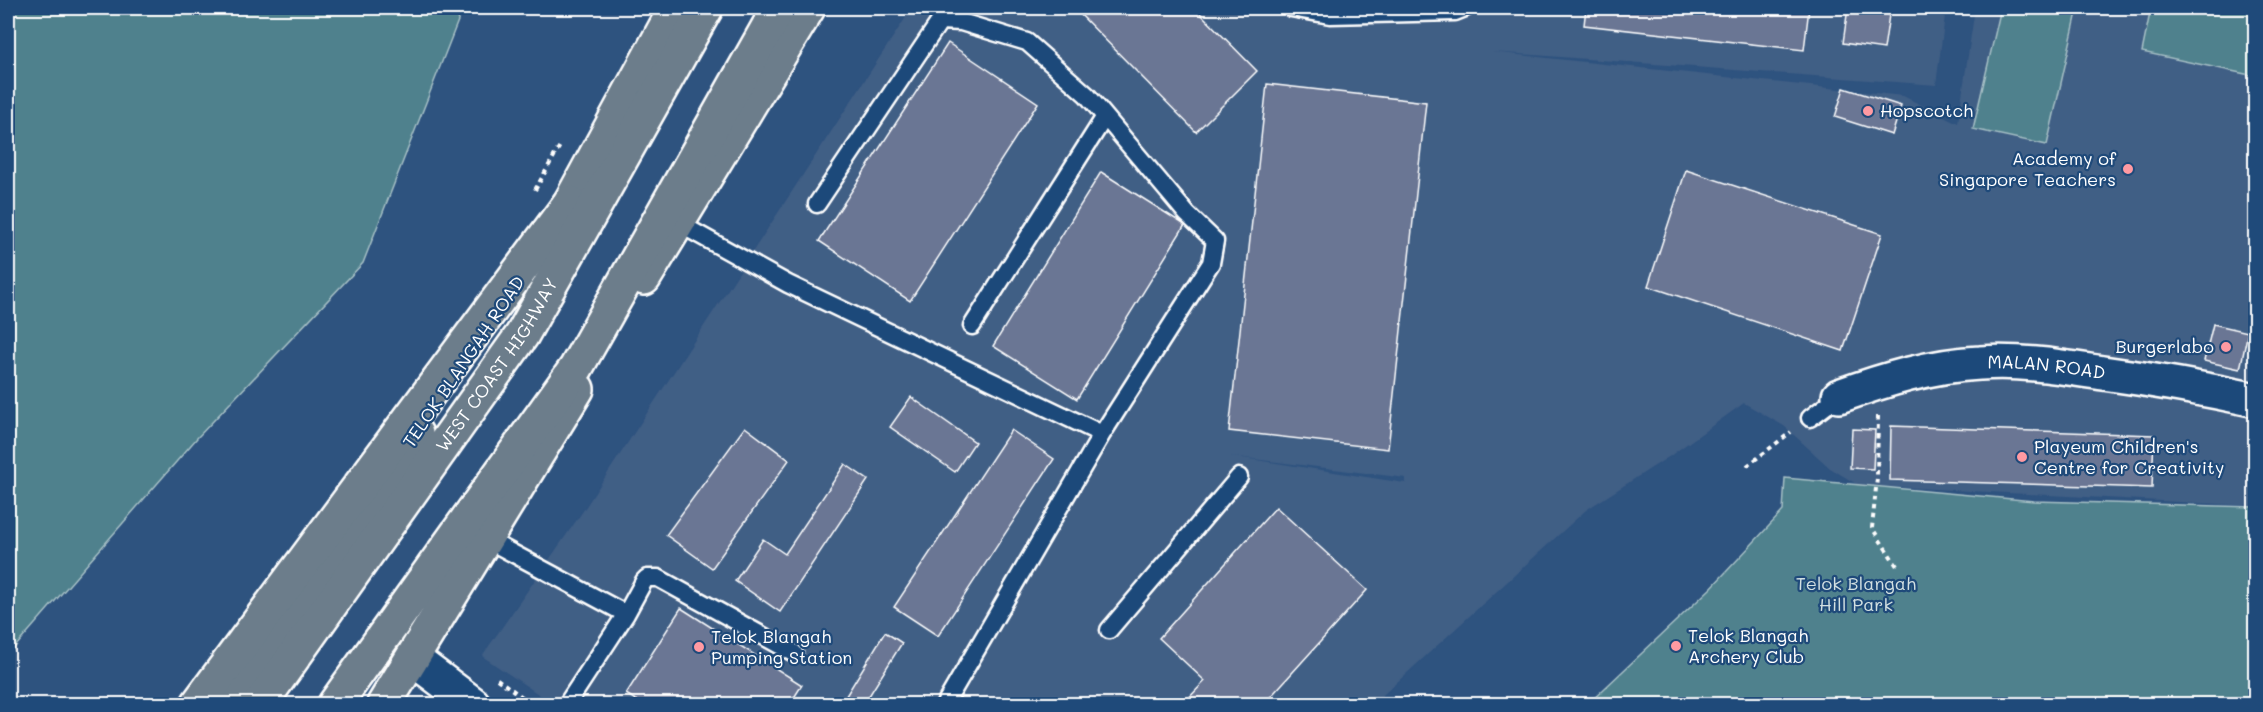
<svg xmlns="http://www.w3.org/2000/svg" width="2263" height="712" font-family="Mali,sans-serif">
	<rect width="100%" height="100%" fill="#2e537f"/>
	<filter id="ink" filterUnits="userSpaceOnUse"><feTurbulence type="fractalNoise" baseFrequency=".0167" numOctaves="2"/><feDisplacementMap in="SourceGraphic" scale="12" xChannelSelector="R" yChannelSelector="G"/><feConvolveMatrix kernelMatrix="1 2 1 2 8 2 1 2 1" color-interpolation-filters="sRGB"/></filter>
	<g filter="url(#ink)">
		<!-- built -->
		<path fill="#405e85" fill-rule="evenodd" d="M912 8H1946L1936 85 1492 52 1903 96 1958 123 1975 8H2255V506L1858 485 1830 468 1784 426 1744 403 1670 456 1586 510 1373 704H553L482 656 583 511ZM1230 456 1406 478 1405 483Z"/>
		<!-- green -->
		<path fill="#4f818d" stroke="#a7c0c6" stroke-width="1.5" d="M8 8H463L363 263 197 438 8 655Z
			M2001 8H2078L2047 145 1973 129Z
			M2151 8H2255V76L2142 52Z
			M1785 478 2034 501 2255 507V704H1588L1711 588 1783 511Z"/>
		<!-- building -->
		<path fill="#6b7694" stroke="#fff" stroke-width="1.5" d="M1074 8H1195L1257 71 1196 132Z
			M1586 8H1809L1804 50 1584 25Z
			M1848 8H1890L1884 49 1843 43Z
			M948 43 1038 103 910 301 819 241Z
			M1267 84 1426 102 1388 449 1229 431Z
			M1844 88 1901 106 1892 135 1835 117Z
			M1686 170 1882 234 1843 351 1648 286Z
			M1101 172 1185 225 1077 399 993 346Z
			M2213 324 2248 332 2240 369 2204 361Z
			M911 397 975 442 955 472 890 427Z
			M1891 426 2154 435 2152 488 1890 480Z
			M745 427 789 460 712 568 666 535Z
			M1852 429 1875 430 1873 469 1850 468Z
			M1011 430 1054 459 938 636 894 607Z
			M845 464 868 480 780 612 735 581 763 539 785 554Z
			M1276 507 1367 590 1264 704H1183L1205 681 1159 638Z
			M681 608 802 685 790 704H642L626 694Z
			M885 632 902 643 864 704H841Z"/>
		<g fill="none" stroke-linecap="round" stroke-linejoin="round">
			<defs>
				<path id="lane" d="M1291 8 1330 15 1455 12 1465 8
					M817 204 940 21 961 22 1027 42 1087 95 1187 214 1215 241 1211 263 1102 434 945 704
					M678 223 788 284 1102 434
					M972 326 1104 118
					M1810 418 1839 396
					M486 539 626 614 644 581 647 578H658L794 653
					M1109 630 1239 477
					M567 704 626 614"/>
				<g id="street">
					<path id="s1" d="M1839 396C1884 380 1932 365 1980 363 2022 360 2062 367 2103 373 2154 380 2205 389 2256 400"/>
					<path d="M413 659 473 704"/>
				</g>
				<path id="primary" d="M555 226 570 203 676 8
					M644 278 808 8
					M234 704 416 434
					M384 704 577 389"/>
				<g id="highway">
					<path d="M198 704 570 203"/>
					<path id="s2" d="M260 704 522 335 706 8"/>
					<path d="M335 704 576 368 770 24 777 8"/>
				</g>
			</defs>
			<!-- lane casing -->
			<use href="#lane" stroke="#fff" stroke-width="21"/>
			<!-- street casing -->
			<use href="#street" stroke="#fff" stroke-width="38"/>
			<!-- primary casing -->
			<use href="#primary" stroke="#fff" stroke-width="38"/>
			<!-- highway casing -->
			<use href="#highway" stroke="#fff" stroke-width="38"/>
			<!-- path -->
			<path stroke="#fff" stroke-width="4" stroke-dasharray="4.5 4.5" stroke-linecap="butt" d="M535 190 561 144
				M1878 416 1877 478 1872 528 1899 569
				M1747 466 1791 432
				M497 679 532 704"/>
			<!-- lane -->
			<use href="#lane" stroke="#1f4a7a" stroke-width="16"/>
			<!-- street -->
			<use href="#street" stroke="#1f4a7a" stroke-width="33"/>
			<!-- primary -->
			<use href="#primary" stroke="#6c7d8b" stroke-width="33"/>
			<!-- highway -->
			<use href="#highway" stroke="#6c7d8b" stroke-width="33"/>
		</g>
	</g>
	<!-- markers -->
	<g fill="#ff9aa2" stroke="#1f4a7a" stroke-width="2">
		<circle cx="1868" cy="111" r="6"/>
		<circle cx="2128" cy="169" r="6"/>
		<circle cx="2226" cy="347" r="6"/>
		<circle cx="2022" cy="457" r="6"/>
		<circle cx="1676" cy="646" r="6"/>
		<circle cx="699" cy="647" r="6"/>
	</g>
	<g text-anchor="middle" stroke-width="4.5" stroke-linejoin="round" paint-order="stroke">
		<!-- poi labels -->
		<g font-size="18" fill="#fff" stroke="#1f4a7a" text-anchor="start">
			<text x="1880" y="117">Hopscotch</text>
			<text x="2116" y="165" text-anchor="end">Academy of<tspan x="2116" dy="21">Singapore Teachers</tspan></text>
			<text x="2214" y="353" text-anchor="end">Burgerlabo</text>
			<text x="2034" y="453">Playeum Children's<tspan x="2034" dy="21">Centre for Creativity</tspan></text>
			<text x="1688" y="642">Telok Blangah<tspan x="1688" dy="21">Archery Club</tspan></text>
			<text x="711" y="643">Telok Blangah<tspan x="711" dy="21">Pumping Station</tspan></text>
		</g>
		<!-- street labels -->
		<g font-size="18" fill="#fff" stroke="#1f4a7a">
			<text transform="translate(464 362) rotate(-56)" y="6">TELOK BLANGAH ROAD</text>
			<text dy="6" stroke="none"><textPath href="#s2" startOffset="414">WEST COAST HIGHWAY</textPath></text>
			<text dy="6" stroke="none"><textPath href="#s1" startOffset="212">MALAN ROAD</textPath></text>
		</g>
		<!-- park labels -->
		<g font-size="18" fill="#d3e0e2" stroke="#1f4a7a">
			<text x="1856" y="590">Telok Blangah<tspan x="1856" dy="21">Hill Park</tspan></text>
		</g>
	</g>
	<!-- margin -->
	<rect width="2263" height="712" fill="none" stroke="#1f4a7a" stroke-width="30"/>
	<rect x="15" y="15" width="2233" height="682" fill="none" stroke="#fff" stroke-width="2" filter="url(#ink)"/>
</svg>
